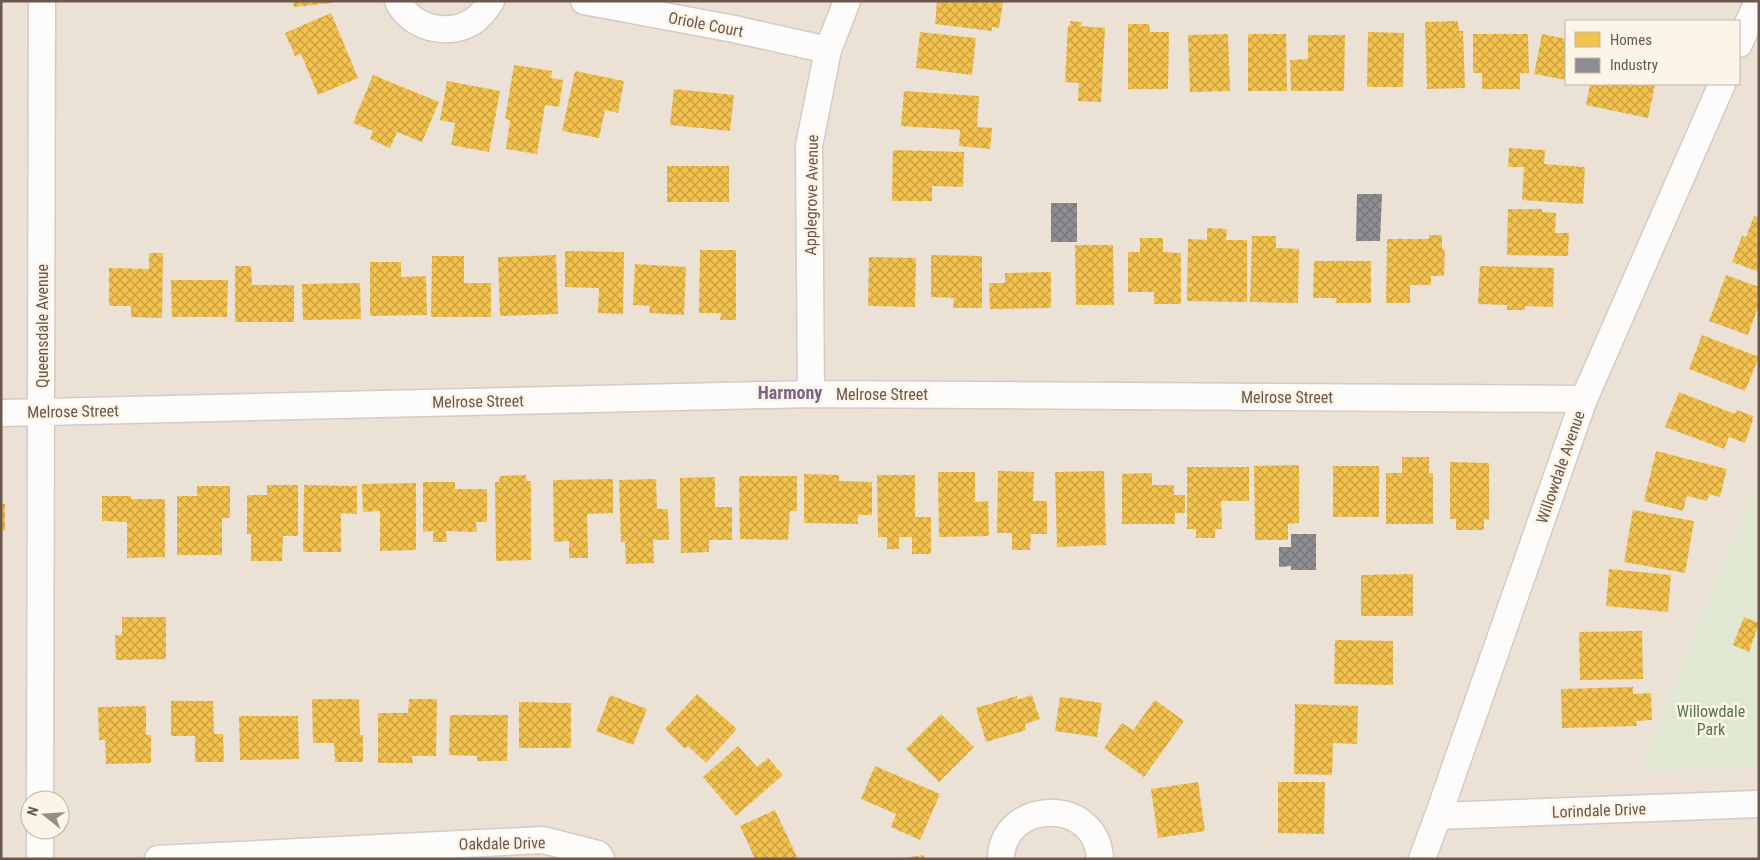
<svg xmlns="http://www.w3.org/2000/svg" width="1760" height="860" font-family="'Roboto Condensed',sans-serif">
	<defs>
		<pattern id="homes-cross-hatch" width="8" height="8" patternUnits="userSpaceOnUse" patternTransform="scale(1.25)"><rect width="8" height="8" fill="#f2c14e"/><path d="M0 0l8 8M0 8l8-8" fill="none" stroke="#c8a043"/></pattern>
		<pattern id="industry-cross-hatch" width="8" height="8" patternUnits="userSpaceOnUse" patternTransform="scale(1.25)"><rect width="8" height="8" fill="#8d8d92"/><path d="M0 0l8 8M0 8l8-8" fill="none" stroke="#777679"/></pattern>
	</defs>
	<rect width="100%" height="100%" fill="#f3eee7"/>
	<!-- residential -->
	<path fill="#ece1d5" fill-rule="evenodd" d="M1 1H1759V859H1ZM1566 21H1739V84H1566ZM30 800H60V830H30Z"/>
	<!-- green -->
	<path fill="#e0e8d3" d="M1759 474V766L1639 771Z"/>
	<!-- homes -->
	<path fill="url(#homes-cross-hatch)" d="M293 1H331L332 3 294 7Z
		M937 1H1003L999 28 992 27V31L935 24Z
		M331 13 358 78 318 95 301 54 295 56 285 33Z
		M1070 21 1082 22 1081 26 1105 28 1101 102 1078 101 1079 83 1065 82 1068 25 1070 26Z
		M1458 21 1459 31H1463L1465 88 1427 89 1425 22Z
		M1128 24H1149L1150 32H1169L1168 89H1128Z
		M920 32 976 38 972 75 916 68Z
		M1368 32 1404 33 1403 87H1367Z
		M1228 34 1230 91 1190 92 1188 35Z
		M1248 34H1286L1287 91H1248Z
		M1473 34H1528L1529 73H1520V89H1482V73H1473Z
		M1542 34 1566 39V80L1534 74Z
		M1308 35H1345L1344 91H1291L1290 60 1308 59Z
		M514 65 552 71 551 78 563 80 559 107 545 105 537 154 506 149 510 120 505 119Z
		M575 71 624 81 618 113 605 110 599 138 562 131Z
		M373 75 439 102 422 142 397 132 390 148 370 139 373 131 353 123Z
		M447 81 500 91 489 152 451 145 455 123 440 120Z
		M1590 84H1655L1648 118 1586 105Z
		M674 89 734 95 730 131 670 125Z
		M904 91 979 96 977 127 992 128 990 149 959 146 960 130 901 126Z
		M1509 148 1545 150 1544 164 1585 167 1583 204 1522 200 1524 167H1508Z
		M893 150 964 152 963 187 932 186V201H892Z
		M667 166H729V202H667Z
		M1508 209H1542V212L1556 213 1555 233H1569L1568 256 1507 255Z
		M1754 216 1759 218V272L1732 262 1742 236 1746 237Z
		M1207 228 1227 229 1226 240H1247V302L1187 301 1188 239 1207 240Z
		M1429 235H1442V249H1445L1444 276H1431V285H1410V303H1386L1387 239H1429Z
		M1252 236H1276V248L1299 249 1298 303 1250 302Z
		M1140 238H1163V252L1181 253V304H1154V292H1128V252H1140Z
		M1075 245H1113L1114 305H1076Z
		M700 250H736V320H720L721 313H699Z
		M565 251 624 252 623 314 598 313 599 288 565 287Z
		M149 253H163L162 318 131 317V306H109V268L149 269Z
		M556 255 558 314 500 316 498 257Z
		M931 255 982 256V308H953L954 298 931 297Z
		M432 256H464V283H491V317H431Z
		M869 257 916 258 915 307 868 306Z
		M1314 261H1371V303H1336V298H1313Z
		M370 262H401V277L426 276 427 315 370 316Z
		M635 264 686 267 684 315 649 313 650 306 633 305Z
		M235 266H251L252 285H294V322H235Z
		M1480 266 1554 268 1553 307 1525 306V310H1507V305L1478 304Z
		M1051 272V308L990 309 989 283H1005V273Z
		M1726 275 1759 287V311L1757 310 1748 335 1709 321Z
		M171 280H228L227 317H172Z
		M360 283 361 319 303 320 302 284Z
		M1702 335 1759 357 1745 391 1689 369Z
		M1679 392 1735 414 1737 410 1753 416 1752 419 1753 420 1745 443 1729 437 1724 449 1665 427Z
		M1656 451 1727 469 1720 497 1709 494 1707 501 1687 496 1683 511 1644 501Z
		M1402 457H1429V473H1433V524H1386V473H1402Z
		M1450 462 1489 463V520L1484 519V530H1456V519H1450Z
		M1299 465V523L1288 524V540H1255L1254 466Z
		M1333 466H1379V517H1333Z
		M1187 467H1249V501H1221L1222 529H1215V538H1196V529H1187Z
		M998 471 1034 472 1033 501H1047V534H1031L1030 550H1012V533H997Z
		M1104 471 1106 545 1057 547 1055 472Z
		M938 472H975V502L988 501 989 536 939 537Z
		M1152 473V485H1174V495H1185V513H1175V524H1122V474Z
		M804 474 839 475V481L872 482V515H858V524L804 523Z
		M526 475V481H531V560L496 561 495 482H499L500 476Z
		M877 475H915V517H931V554H912V537H899V549H887V537H878Z
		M739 476H797V511H790L788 540 740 539Z
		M715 477V507H732V540H709V552L681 553 680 478Z
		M613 479V513L587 514 588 558H569V541L554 542 553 480Z
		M656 479 657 509H668L669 540H653L654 563 626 564 625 542H621L619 480Z
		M423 482H455V489H487V522H476L477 532 446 531 447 542H433V531L423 532Z
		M416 483V550L380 551V511L363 512 362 484Z
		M267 485H298V536H283L282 561H251V534H247V495H267Z
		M304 485 357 486V514L341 513V552H303Z
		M197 486H230V518H222V555H177V496H197Z
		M102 496H131V499H165V557L127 558V522L102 521Z
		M1 504H5V531H1Z
		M1633 510 1694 521 1685 573 1624 562Z
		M1609 569 1671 575 1668 612 1606 606Z
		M1413 574V616H1361V575Z
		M122 617H166V659L116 660 115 635H122Z
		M1744 617 1759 623 1749 652 1733 645Z
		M1642 631 1643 679 1580 680 1579 632Z
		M1335 640 1393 641V685L1334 684Z
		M1633 687V694L1651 693 1652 720 1636 721 1637 726 1562 728 1561 689Z
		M697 694 737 729 706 763 688 746 685 749 665 729Z
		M610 695 647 709 633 745 596 731Z
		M1032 695 1040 719 1025 724 1026 730 986 742 976 708 1017 696V700Z
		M1060 697 1102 703 1097 737 1055 731Z
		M312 699H359L360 735H363V762H335L334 743H313Z
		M409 699H437L436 756H412L413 763H378V713H408Z
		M1155 700 1184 721 1144 777 1104 748 1122 723 1133 730Z
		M171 701H213L214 734H223L224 762H195V736H171Z
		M519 702 571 703V748H519Z
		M1295 704 1358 706 1357 744 1333 743 1332 775 1294 774Z
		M146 706V735H151V763L106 764 105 740H99L98 707Z
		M941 714 974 747 939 782 906 749Z
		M450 715H508L507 761H477V756L449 755Z
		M239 716H298L299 759 240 760Z
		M738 746 757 767 768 758 783 775 736 816 703 777Z
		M875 766 940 794 920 840 891 827 896 814 861 799Z
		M1198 782 1205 831 1158 838 1151 789Z
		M1278 782H1325L1324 834 1278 833Z
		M775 810 797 857 793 859H755L740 826Z
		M924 855V859H903L902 858Z"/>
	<!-- industry -->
	<path fill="url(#industry-cross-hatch)" d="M1357 194H1382L1380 241H1356Z
		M1051 203H1077V242H1051Z
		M1291 534H1316V570H1291V566L1279 567V547H1291Z"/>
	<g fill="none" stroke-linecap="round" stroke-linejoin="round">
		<defs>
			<path id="minor" d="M398 1C411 28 447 37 472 22 480 17 486 9 491 1
				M584 1 734 29 828 50
				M1739 44 1758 1
				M811 394 809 146 828 50 847 1
				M1 413 811 394 1584 399
				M40 800 42 1
				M1438 816 1759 804
				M40 859V830
				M158 859 543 840 598 854 601 859
				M1001 859C1002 799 1097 796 1100 859
				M1422 859 1438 816 1584 399 1722 84"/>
		</defs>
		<!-- minor casing -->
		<use href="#minor" stroke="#d2cbc6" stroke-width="29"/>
		<!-- minor -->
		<use href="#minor" stroke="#fdfcfb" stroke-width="26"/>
	</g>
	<g text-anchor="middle" stroke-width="5" stroke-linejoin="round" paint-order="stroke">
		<!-- street labels -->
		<g font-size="16" fill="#6c574c" stroke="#fcf4e7">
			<text transform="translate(706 24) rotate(11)" y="6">Oriole Court</text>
			<text transform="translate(811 195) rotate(-89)" y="6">Applegrove Avenue</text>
			<text transform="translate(42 326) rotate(-90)" y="6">Queensdale Avenue</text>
			<text x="882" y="400">Melrose Street</text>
			<text x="1287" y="403">Melrose Street</text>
			<text transform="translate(478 401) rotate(-1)" y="6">Melrose Street</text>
			<text transform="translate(73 411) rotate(-1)" y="6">Melrose Street</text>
			<text transform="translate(1560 467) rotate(-71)" y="6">Willowdale Avenue</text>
			<text transform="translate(1599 810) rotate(-2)" y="6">Lorindale Drive</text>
			<text transform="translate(502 843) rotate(-1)" y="6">Oakdale Drive</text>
		</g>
		<!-- park labels -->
		<g font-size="16" fill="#567649" stroke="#fcf4e7">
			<text x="1711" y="717">Willowdale<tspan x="1711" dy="18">Park</tspan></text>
		</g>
		<!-- neighbourhood labels -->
		<g font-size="18" font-weight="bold" fill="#7b6489" stroke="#fcf4e7">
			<text x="790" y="399">Harmony</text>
		</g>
	</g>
	<!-- border -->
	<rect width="1760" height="860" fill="none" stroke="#6c574c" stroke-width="5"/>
	<!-- legend -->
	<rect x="1565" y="20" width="175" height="65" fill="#fcf4e7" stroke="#c2b5a9"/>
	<rect x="1575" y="32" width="25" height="15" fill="#f2c14e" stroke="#c2b5a9"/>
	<text x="1610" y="45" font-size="15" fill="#6c574c">Homes</text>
	<rect x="1575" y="58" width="25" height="15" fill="#8d8d92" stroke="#c2b5a9"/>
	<text x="1610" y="70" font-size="15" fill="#6c574c">Industry</text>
	<!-- north arrow -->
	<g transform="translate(45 815) rotate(287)"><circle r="24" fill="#fcf4e7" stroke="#c2b5a9"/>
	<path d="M0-4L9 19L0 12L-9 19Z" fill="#9b8c82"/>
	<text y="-8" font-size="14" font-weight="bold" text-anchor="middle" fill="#6c574c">N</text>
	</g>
</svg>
